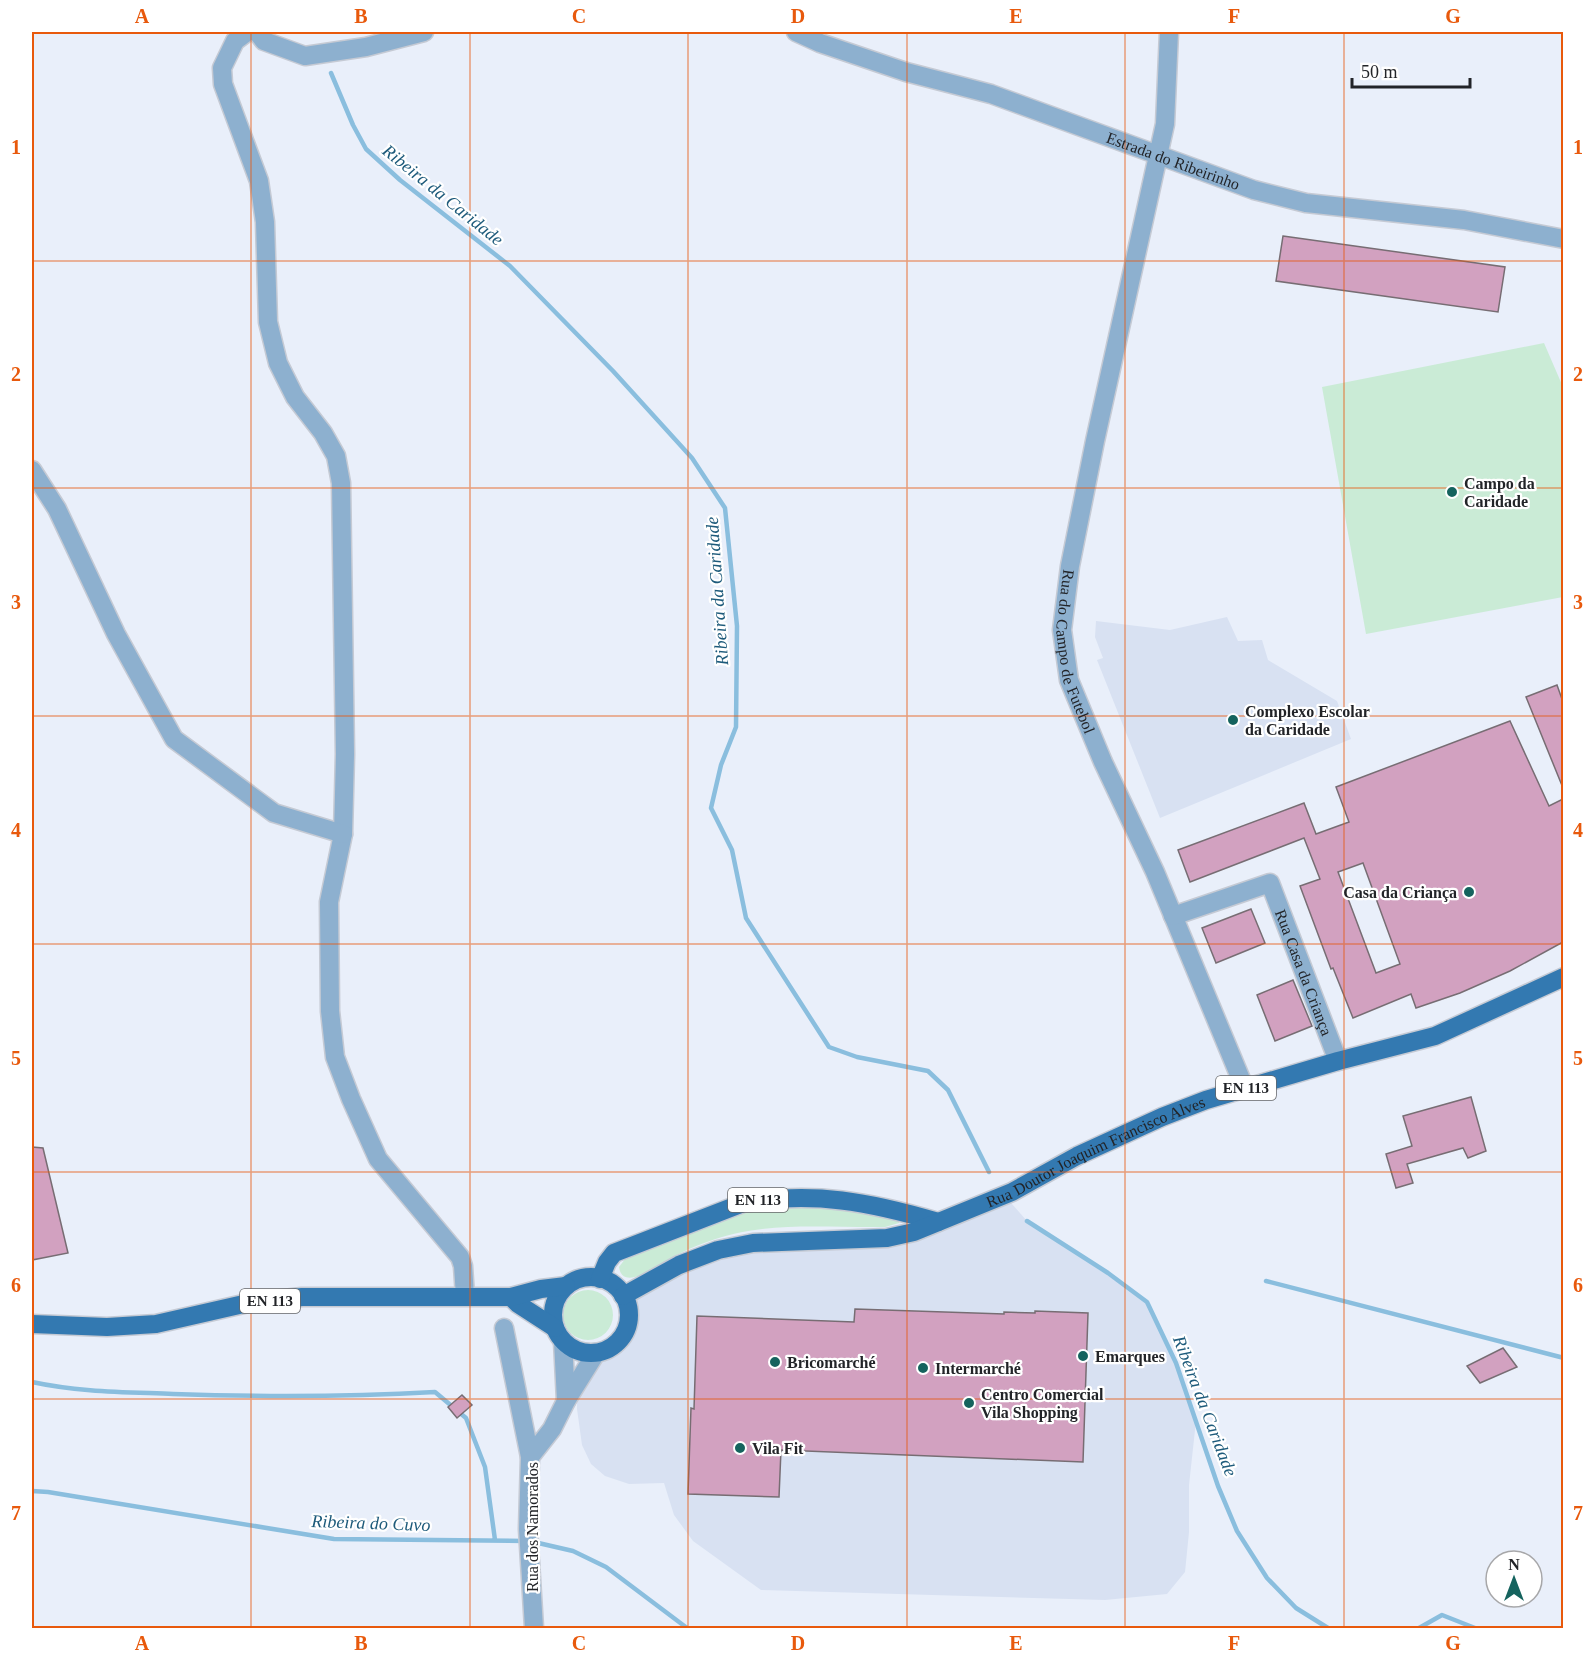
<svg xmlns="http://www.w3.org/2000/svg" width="1595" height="1660" font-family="'Times New Roman',serif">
	<rect width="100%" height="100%" fill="#e9effa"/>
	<!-- built -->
	<path fill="#d8e1f2" d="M1227 617 1238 641 1262 640 1268 660 1337 701 1351 739 1160 818 1097 660 1103 658 1095 637 1096 621 1170 630Z
		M1004 1195 1027 1221 1147 1302 1176 1363 1196 1421 1189 1485V1532L1185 1572 1167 1594 1105 1600 761 1590 693 1541 674 1515 664 1483 629 1484 605 1476 591 1464 582 1445 577 1409V1384L596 1353 608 1349 618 1342 625 1331 629 1320 628 1307 623 1296 700 1256 859 1241Z"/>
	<!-- green -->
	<path fill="#caebd6" d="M1544 343 1563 387V597L1366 634 1322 387Z
		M803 1206 876 1213 899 1219V1223L885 1227C825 1228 765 1220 707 1242 695 1246 684 1251 673 1257 662 1262 623 1294 619 1267L625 1259 732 1215 751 1210Z
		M563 1315a25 25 0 1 1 50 0a25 25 0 1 1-50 0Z"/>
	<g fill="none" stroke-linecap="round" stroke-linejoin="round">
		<!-- stream -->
		<path stroke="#8abede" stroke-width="4.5" d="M331 73 353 125 366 149 400 180 510 266 613 371 692 458 725 508 737 626 736 727 721 765 711 808 732 850 746 918 829 1047 857 1057 928 1071 948 1090 989 1172
			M1027 1221 1108 1273 1147 1302 1176 1363 1218 1486 1237 1531 1267 1578 1296 1608 1328 1628
			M1266 1281 1564 1358
			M32 1382C78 1392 126 1392 173 1394 261 1397 347 1397 435 1392L466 1418 485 1467 495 1540
			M32 1491 48 1492 334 1539 526 1541
			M534 1542 573 1551 606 1567 687 1628
			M1419 1628 1442 1615 1475 1628"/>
	</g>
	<!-- building -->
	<path fill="#d2a1c0" stroke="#776d73" stroke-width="1.5" fill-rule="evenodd" d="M1283 236 1505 267 1498 312 1276 281Z
		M1557 685 1563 702V788L1526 697Z
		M1510 721 1549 806 1563 799V942L1510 971 1460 993 1416 1008 1411 994 1353 1018 1333 968 1331 969 1300 886 1320 879 1304 838 1190 882 1178 850 1304 803 1316 834 1349 822 1336 787ZM1363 863 1400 964 1376 973 1338 872Z
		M1251 909 1265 943 1216 963 1202 928Z
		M1293 980 1312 1026 1275 1041 1257 995Z
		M1471 1097 1486 1151 1468 1158 1463 1148 1407 1164 1413 1183 1396 1188 1386 1154 1412 1146 1403 1116Z
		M32 1147 43 1148 68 1253 32 1260Z
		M855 1309 1004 1314V1312L1035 1313V1311L1088 1313 1083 1462 781 1450 779 1497 688 1494 691 1408 694 1409 697 1316 854 1322Z
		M1503 1348 1517 1367 1480 1383 1467 1366Z
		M462 1395 472 1405 457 1418 448 1407Z"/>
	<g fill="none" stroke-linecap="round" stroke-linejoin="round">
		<defs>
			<g id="minor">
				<path d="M247 32 235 41 222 68 223 84 259 181 265 222 268 322 278 363 295 397 323 433 336 456 341 483 345 754 343 834 329 902 330 1011 335 1057 351 1099 378 1159 460 1257 463 1266 465 1296"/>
				<path d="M257 32 264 41 305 56 366 47 424 32"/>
				<path id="s1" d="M796 32 820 43 906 72 991 94 1254 190 1306 203 1464 220 1564 239"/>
				<path id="s2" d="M1169 32 1165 124 1095 441 1070 566 1062 630 1069 680 1103 762 1155 872 1245 1089"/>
				<path d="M32 470 57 509 116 634 174 739 274 813 343 834"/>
				<path id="s3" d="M1173 916 1270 883 1338 1061"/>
				<path d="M504 1328 530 1457"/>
				<path d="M563 1341 566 1401"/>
				<path d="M534 1628 528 1529 530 1457 552 1429 566 1401 596 1353"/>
			</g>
			<g id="major">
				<circle cx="591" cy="1315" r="38"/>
				<path d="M600 1279 607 1262 614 1253 743 1203C814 1191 870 1202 938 1222"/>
				<path id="s4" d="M623 1296 679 1265 718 1250 753 1243 887 1238 914 1232 1012 1192 1077 1156 1162 1117 1206 1100 1338 1061 1435 1036 1564 977"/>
				<path d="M511 1297 518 1304 555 1328"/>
				<path d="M32 1324 107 1327 156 1324 248 1303 302 1297H511L541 1289 566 1286"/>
			</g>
		</defs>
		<!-- minor casing -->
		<use href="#minor" stroke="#c5cad4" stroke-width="21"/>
		<!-- major casing -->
		<use href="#major" stroke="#c5cad4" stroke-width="21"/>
		<!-- minor -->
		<use href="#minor" stroke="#8db0cf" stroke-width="18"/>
		<!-- major -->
		<use href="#major" stroke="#3379b1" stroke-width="18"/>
	</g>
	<!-- grid -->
	<path fill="none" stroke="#e8590c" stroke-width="1.5" stroke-opacity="0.55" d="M251 32V1628M470 32V1628M688 32V1628M907 32V1628M1125 32V1628M1344 32V1628M32 261H1564M32 488H1564M32 716H1564M32 944H1564M32 1172H1564M32 1399H1564"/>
	<!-- markers -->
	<g fill="#15635e" stroke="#fff" stroke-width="2">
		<circle cx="1452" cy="492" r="6"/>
		<circle cx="1233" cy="720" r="6"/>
		<circle cx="1469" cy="892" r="6"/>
		<circle cx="1083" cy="1356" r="6"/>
		<circle cx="775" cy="1362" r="6"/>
		<circle cx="923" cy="1368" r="6"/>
		<circle cx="969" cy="1403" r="6"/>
		<circle cx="740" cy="1448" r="6"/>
	</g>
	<g text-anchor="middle" stroke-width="4.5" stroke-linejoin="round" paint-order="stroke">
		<!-- shield labels -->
		<g fill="#fff" stroke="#646668" stroke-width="1.5">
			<rect x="1216" y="1076" width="60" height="24" rx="4.5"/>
			<rect x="728" y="1188" width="60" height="24" rx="4.5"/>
			<rect x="240" y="1289" width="60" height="24" rx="4.5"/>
		</g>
		<g font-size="15" font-weight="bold" fill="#222428">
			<text x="1246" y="1093">EN 113</text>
			<text x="758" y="1205">EN 113</text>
			<text x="270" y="1306">EN 113</text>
		</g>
		<!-- street labels -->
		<g font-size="16" fill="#222428" stroke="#fff">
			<text dy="6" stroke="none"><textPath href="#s1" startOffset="399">Estrada do Ribeirinho</textPath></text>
			<text dy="6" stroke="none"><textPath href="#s2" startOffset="632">Rua do Campo de Futebol</textPath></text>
			<text dy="6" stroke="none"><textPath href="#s3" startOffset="198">Rua Casa da Criança</textPath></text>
			<text dy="6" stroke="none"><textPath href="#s4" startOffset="502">Rua Doutor Joaquim Francisco Alves</textPath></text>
			<text transform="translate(532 1527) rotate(-90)" y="6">Rua dos Namorados</text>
		</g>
		<!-- poi labels -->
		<g font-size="16" font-weight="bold" fill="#222428" stroke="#fff" text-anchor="start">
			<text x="1464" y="489">Campo da<tspan x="1464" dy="18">Caridade</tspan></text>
			<text x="1245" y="717">Complexo Escolar<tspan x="1245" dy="18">da Caridade</tspan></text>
			<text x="1457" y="898" text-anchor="end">Casa da Criança</text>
			<text x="1095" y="1362">Emarques</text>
			<text x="787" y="1368">Bricomarché</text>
			<text x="935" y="1374">Intermarché</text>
			<text x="981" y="1400">Centro Comercial<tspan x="981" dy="18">Vila Shopping</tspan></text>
			<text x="752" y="1454">Vila Fit</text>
		</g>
		<!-- water labels -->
		<g font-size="18" font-style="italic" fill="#1e5b7b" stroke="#fff">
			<text transform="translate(443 195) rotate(39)" y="6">Ribeira da Caridade</text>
			<text transform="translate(717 591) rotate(-94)" y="6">Ribeira da Caridade</text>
			<text transform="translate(1205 1406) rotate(69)" y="6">Ribeira da Caridade</text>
			<text transform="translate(371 1523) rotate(2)" y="6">Ribeira do Cuvo</text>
		</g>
	</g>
	<!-- border -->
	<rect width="1595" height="1660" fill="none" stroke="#ffffff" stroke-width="66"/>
	<!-- north arrow -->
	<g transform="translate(1514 1579)"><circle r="28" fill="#ffffff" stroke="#a7a7a9" stroke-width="1.5"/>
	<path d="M0-4.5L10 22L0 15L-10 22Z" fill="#15635e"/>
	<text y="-9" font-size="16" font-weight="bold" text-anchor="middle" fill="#222428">N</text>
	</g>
	<!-- scale -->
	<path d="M1352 78v9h118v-9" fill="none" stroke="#222428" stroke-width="3"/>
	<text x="1361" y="78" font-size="18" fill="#222428" stroke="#ffffff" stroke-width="4.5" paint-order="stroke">50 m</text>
	<rect x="33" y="33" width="1529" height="1594" fill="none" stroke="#e8590c" stroke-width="2"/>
	<g font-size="20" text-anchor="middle" font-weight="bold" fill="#e8590c">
		<text x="142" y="23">A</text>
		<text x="361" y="23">B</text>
		<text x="579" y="23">C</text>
		<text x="798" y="23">D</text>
		<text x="1016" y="23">E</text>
		<text x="1234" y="23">F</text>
		<text x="1453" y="23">G</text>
		<text x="16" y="154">1</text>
		<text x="1578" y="154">1</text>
		<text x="16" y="381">2</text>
		<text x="1578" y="381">2</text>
		<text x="16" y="609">3</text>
		<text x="1578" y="609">3</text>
		<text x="16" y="837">4</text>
		<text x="1578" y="837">4</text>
		<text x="16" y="1065">5</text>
		<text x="1578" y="1065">5</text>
		<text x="16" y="1292">6</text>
		<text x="1578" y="1292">6</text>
		<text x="16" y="1520">7</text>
		<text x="1578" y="1520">7</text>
		<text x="142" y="1650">A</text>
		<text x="361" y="1650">B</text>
		<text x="579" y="1650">C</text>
		<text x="798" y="1650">D</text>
		<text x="1016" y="1650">E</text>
		<text x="1234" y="1650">F</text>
		<text x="1453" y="1650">G</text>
	</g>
</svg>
